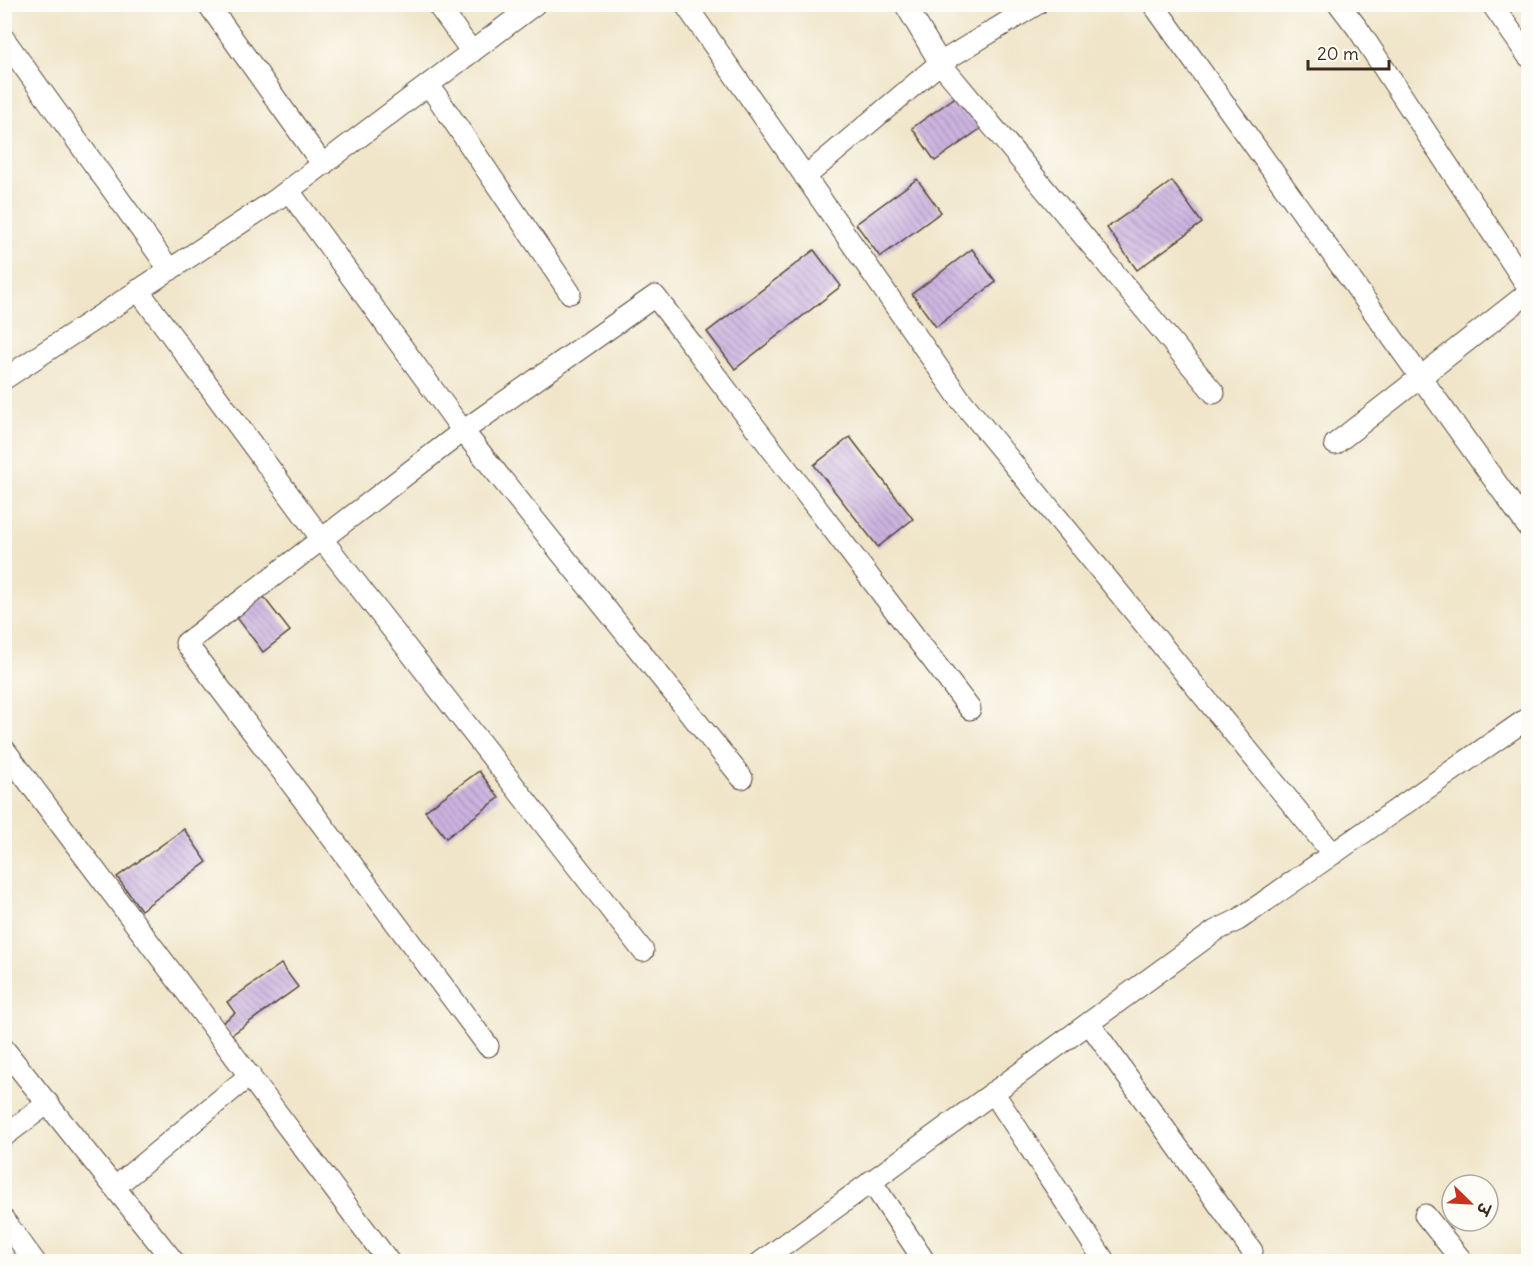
<svg xmlns="http://www.w3.org/2000/svg" width="1533" height="1266" font-family="Delius,'Playpen Sans Deva',sans-serif">
	<defs>
		<pattern id="building-back-hatch" width="6" height="6" patternUnits="userSpaceOnUse" patternTransform="scale(1.5)"><rect width="6" height="6" fill="#ccb4e0"/><path d="M-1 5l2 2M0 0l6 6M5-1l2 2" fill="none" stroke="#a793b5"/></pattern>
	</defs>
	<rect width="100%" height="100%" fill="#fdfcf7"/>
	<filter id="ink" filterUnits="userSpaceOnUse"><feTurbulence type="fractalNoise" baseFrequency=".0167" numOctaves="2"/><feDisplacementMap in="SourceGraphic" scale="12" xChannelSelector="R" yChannelSelector="G"/><feConvolveMatrix kernelMatrix="1 2 1 2 8 2 1 2 1" color-interpolation-filters="sRGB"/></filter>
	<filter id="wash" filterUnits="userSpaceOnUse"><feTurbulence type="fractalNoise" baseFrequency=".008" numOctaves="4" result="noise"/><feDisplacementMap in="SourceGraphic" scale="24" xChannelSelector="R" yChannelSelector="G"/><feGaussianBlur stdDeviation="1.35" result="paint"/><feColorMatrix in="noise" values="0 0 0 0 0 0 0 0 0 0 0 0 0 0 0 0 0 1.4 0 .05"/><feComposite in="paint" operator="in"/></filter>
	<g filter="url(#wash)">
		<rect width="100%" height="100%" fill="#f0e5c9"/>
		<g id="blocks">
			<!-- building -->
			<path fill="url(#building-back-hatch)" d="M964 91 987 124 935 161 912 128Z
				M917 179 941 212 880 257 856 224Z
				M1172 181 1202 223 1137 270 1107 228Z
				M972 249 996 282 936 327 912 294Z
				M814 250 841 286 735 369 707 332Z
				M850 437 913 519 878 547 814 465Z
				M262 595 290 631 263 652 235 615Z
				M479 771 499 798 446 838 425 811Z
				M184 829 207 862 141 910 117 877Z
				M281 964 298 987 230 1036 222 1023 235 1013 227 1002Z"/>
		</g>
	</g>
	<g filter="url(#ink)">
		<use href="#blocks" fill-opacity="0" stroke="#564638" stroke-width="1.5"/>
		<g fill="none" stroke-linecap="round" stroke-linejoin="round">
			<defs>
				<path id="minor" d="M208 4 323 165
					M437 4 472 52
					M685 4 960 399 1333 854
					M905 4 940 63 1214 393
					M1153 4 1528 527
					M1339 4 1358 29 1528 287
					M1492 4 1528 56
					M4 39 170 270
					M429 85 570 293
					M805 177 940 63 1037 4
					M289 191 463 431 742 778
					M138 290 321 538 643 951
					M4 379 277 199 535 4
					M1335 444 1528 293
					M4 749 389 1262
					M1089 1023 1252 1251
					M488 1046 186 643 463 431 655 296 970 709
					M4 1049 174 1262
					M993 1092 1105 1262
					M4 1136 48 1103
					M871 1181 925 1262
					M115 1187 250 1075
					M1425 1215 1463 1262
					M4 1220 35 1262
					M761 1262 1215 931 1238 920 1528 718"/>
			</defs>
			<!-- minor casing -->
			<use href="#minor" stroke="#564638" stroke-width="23"/>
			<!-- minor -->
			<use href="#minor" stroke="#fff" stroke-width="21"/>
		</g>
	</g>
	<!-- margin -->
	<rect width="1533" height="1266" fill="none" stroke="#fdfcf7" stroke-width="24"/>
	<!-- north arrow -->
	<g transform="translate(1470 1203) rotate(114)"><circle r="28" fill="#fdfcf7" stroke="#afa8a0" stroke-width="1.5"/>
	<path d="M0-4.5L10 22L0 15L-10 22Z" fill="#c8321e"/>
	<text y="-9" font-size="16" font-weight="bold" text-anchor="middle" fill="#3b2a1e">उ</text>
	</g>
	<!-- scale -->
	<path d="M1308 60v9h81v-9" fill="none" stroke="#3b2a1e" stroke-width="3"/>
	<text x="1317" y="60" font-size="18" fill="#3b2a1e" stroke="#fdfcf7" stroke-width="4.5" paint-order="stroke">20 m</text>
</svg>
